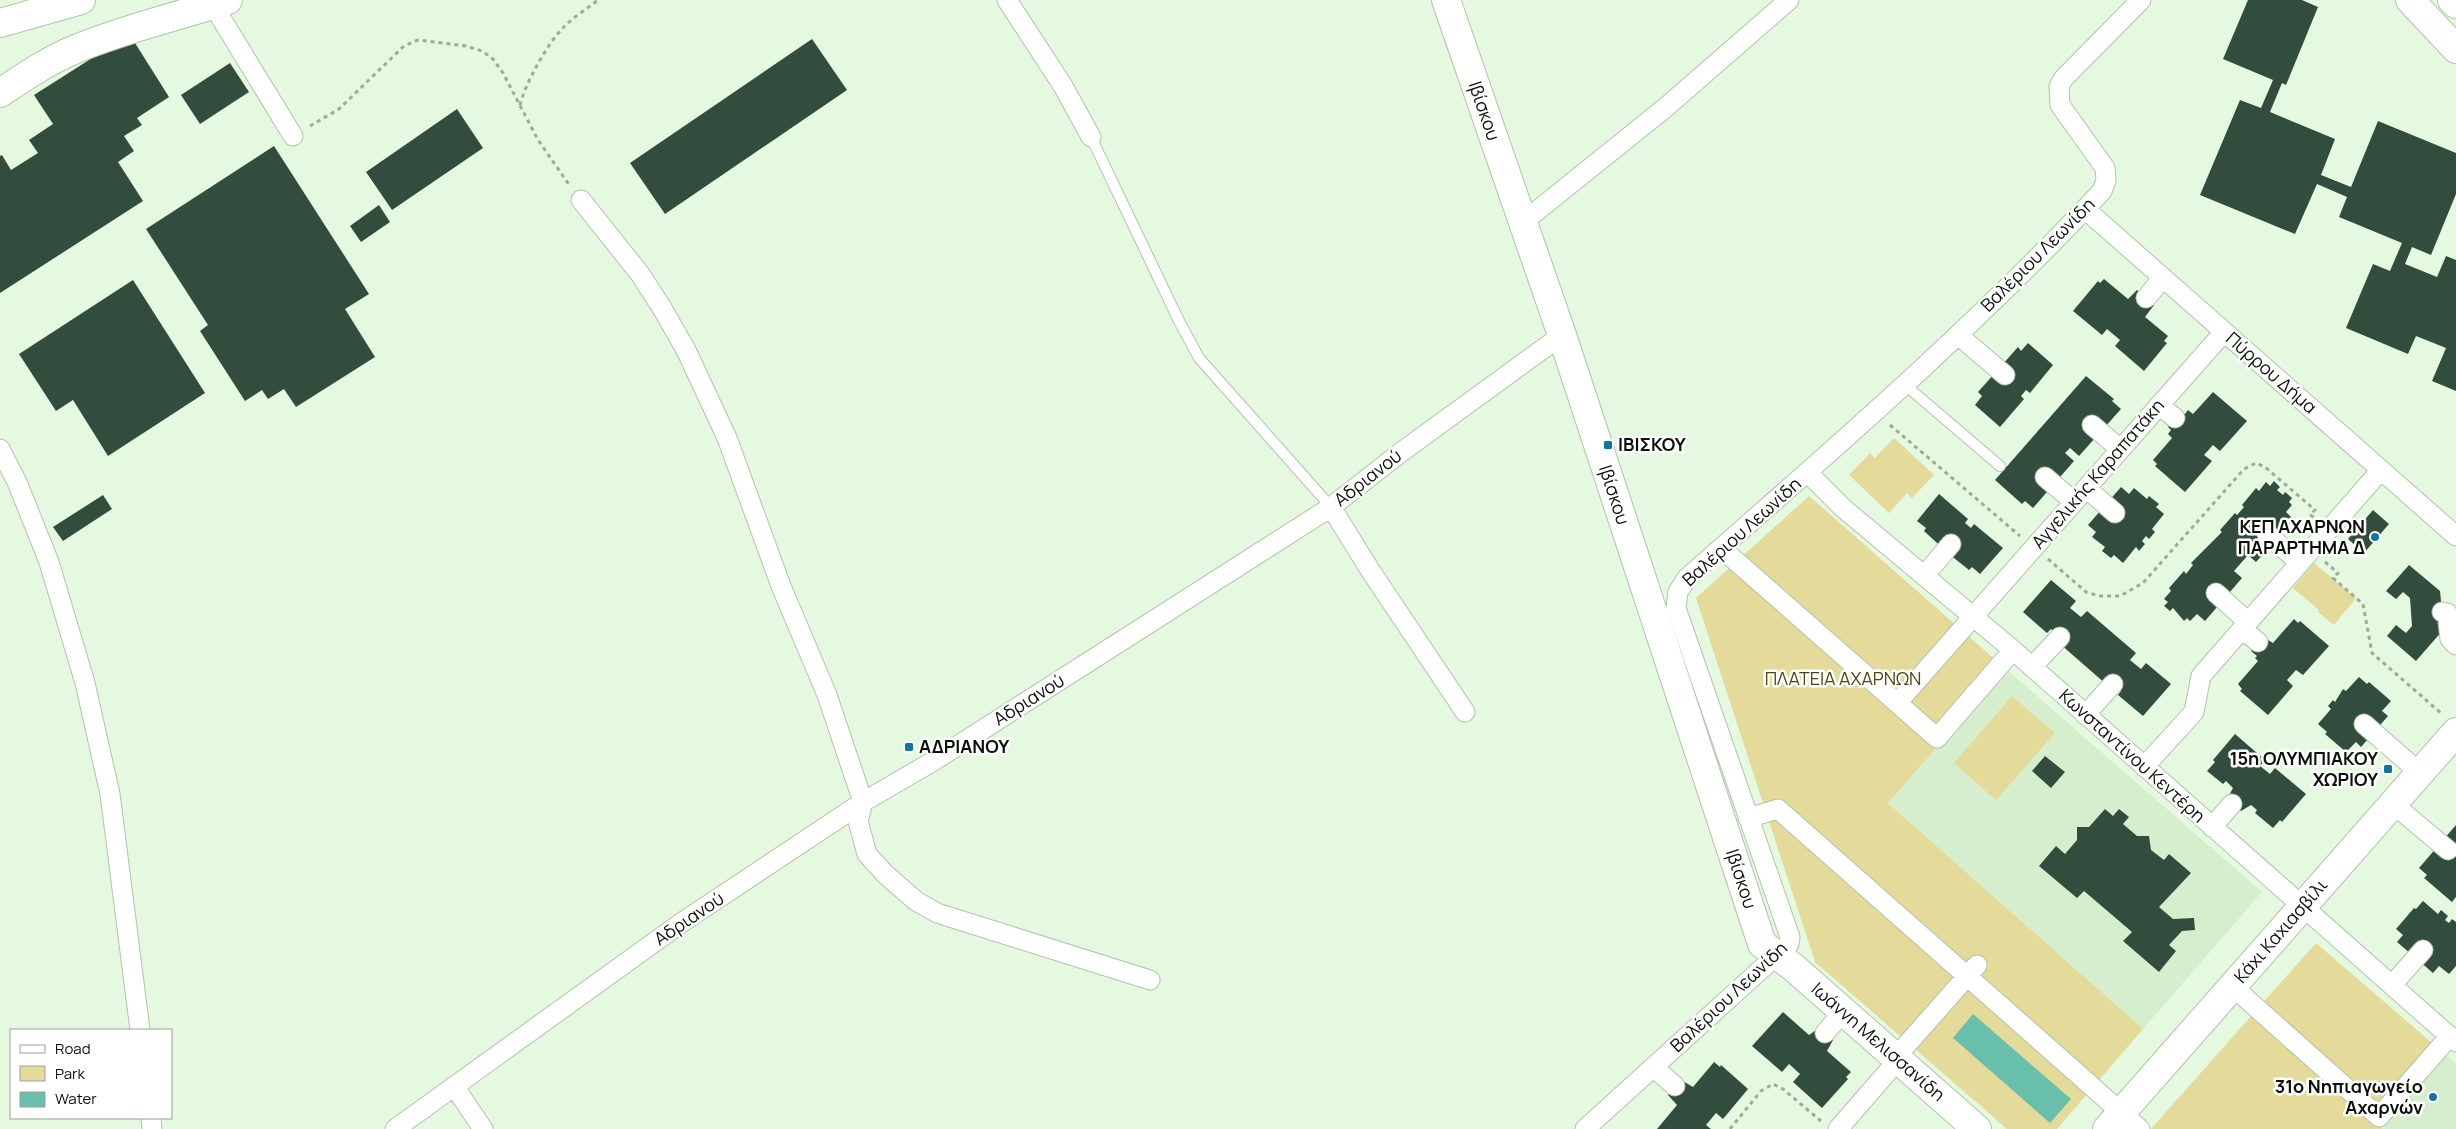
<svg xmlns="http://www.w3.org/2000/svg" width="2456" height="1129" font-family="Manrope,sans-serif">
	<rect width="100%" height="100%" fill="#e4f9df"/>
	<!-- built -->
	<path fill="#d5efce" d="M2006 669 2262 892 2143 1029 1888 803Z
		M2446 1055 2456 1064V1129H2381Z"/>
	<!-- green -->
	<path fill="#e4da99" d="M1894 438 1934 475 1912 498 1907 493 1889 513 1849 475 1870 453 1875 458Z
		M1809 496 2006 669 1888 803 2143 1029 2057 1129H2007L1815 962 1696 598Z
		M2314 563 2356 598 2334 625 2318 612 2319 610 2293 588Z
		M2012 696 2055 733 1996 800 1954 763Z
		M2316 943 2446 1055 2381 1129H2151Z"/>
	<!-- water -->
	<path fill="#68c0ac" d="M1973 1014 2071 1099 2050 1123 1953 1038Z"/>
	<!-- building -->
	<path fill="#324d3d" d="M2248 0H2302L2318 7 2286 85 2282 83 2270 112 2335 139 2321 175 2351 187 2378 121 2456 153V194L2431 255 2412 247 2405 264 2437 277 2446 256 2456 260V391L2432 381 2446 348 2416 336 2408 354 2346 328 2373 264 2390 271 2402 243 2339 217 2347 197 2317 184 2295 234 2200 195 2240 100 2261 108 2273 80 2223 59Z
		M812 39 847 90 665 214 630 163Z
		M135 43 169 97 137 118 142 125 124 136 134 151 118 162 143 201 0 293V156L2 155 11 170 38 153 29 140 53 124 34 95 100 53Z
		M230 63 249 92 200 124 181 95Z
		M457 109 483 148 392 210 366 172Z
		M274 146 369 294 345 309 375 357 296 407 284 389 268 399 262 390 245 401 200 331 208 325 146 229Z
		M379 205 390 222 361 242 350 226Z
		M2104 279 2128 299 2137 290 2154 305 2145 317 2168 336 2164 341 2167 343 2144 371 2115 346 2120 340 2107 329 2102 335 2073 311 2098 281 2100 283Z
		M133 280 205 393 108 456 73 400 56 411 19 354Z
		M2028 343 2053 365 2030 393 2026 390 2021 396 2024 399 2000 427 1975 405 1982 396 1978 392 2018 347 2021 351Z
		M2086 376 2114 399 2112 401 2121 409 2079 456 2070 448 2065 453 2074 461 2033 508 2025 501 2022 504 1995 480Z
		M2213 392 2247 421 2220 451 2213 445 2204 455 2212 461 2185 492 2155 466 2157 464 2153 460 2172 438 2168 434 2171 430 2168 427 2181 411 2185 414 2188 410 2193 414Z
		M2274 481 2280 487 2277 490 2283 495 2285 492 2292 498 2289 502 2292 505 2286 512 2294 520 2256 562 2248 555 2234 571 2242 578 2205 621 2197 614 2190 621 2187 618 2184 621 2173 608 2170 611 2164 606 2168 602 2164 599 2171 591 2169 588 2184 571 2186 574 2193 565 2191 563 2222 532 2220 530 2235 513 2237 515 2244 507 2242 505 2256 488 2259 491 2266 482 2270 486Z
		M2121 487 2129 494 2134 488 2147 499 2149 496 2159 504 2156 507 2164 514 2152 529 2155 532 2149 539 2146 536 2142 541 2145 544 2139 551 2136 547 2123 563 2114 555 2111 558 2102 551 2105 547 2092 537 2096 532 2088 525Z
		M1939 494 1968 519 1965 523 1971 528 1974 524 2003 548 1980 574 1972 567 1969 570 1949 554 1924 531 1926 528 1917 521Z
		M103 495 112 509 63 541 53 527Z
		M2373 510 2389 524 2364 553 2348 539Z
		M2409 565 2440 591 2442 612 2443 630 2416 661 2387 636 2396 625 2406 633 2412 626 2410 598 2403 592 2396 599 2386 591Z
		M2051 580 2076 601 2070 608 2081 617 2087 611 2136 653 2130 660 2141 669 2146 663 2171 684 2143 716 2118 695 2121 691 2113 684 2107 685 2059 643 2060 637 2051 629 2047 633 2023 612Z
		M2294 619 2298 623 2300 621 2329 646 2303 675 2296 670 2287 680 2293 686 2268 715 2240 691 2242 689 2238 684 2258 661 2255 658 2257 656 2251 651 2263 637 2273 643Z
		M2359 677 2367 684 2369 682 2391 701 2382 711 2388 716 2361 747 2356 742 2346 752 2325 734 2327 732 2318 724 2331 709 2328 706 2333 700 2335 702 2343 689 2346 691Z
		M2235 734 2265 760 2260 766 2270 774 2275 768 2306 794 2282 822 2280 820 2273 828 2255 813 2257 810 2251 805 2241 811 2227 799 2233 788 2226 781 2223 784 2207 771 2215 762 2213 760Z
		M2045 756 2065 772 2051 788 2032 771Z
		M2105 809 2113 816 2119 809 2129 817 2123 824 2137 836H2149L2151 850 2164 860 2169 854 2191 873 2159 907 2173 919 2194 918 2195 930 2182 931 2169 945 2176 951 2159 972 2123 941 2132 932 2084 891 2077 898 2039 866 2056 846 2065 854 2077 840V827H2089Z
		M2456 825V897L2452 902 2424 878 2427 875 2419 868Z
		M2423 901 2438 914 2441 910 2448 916 2445 920 2449 923 2452 919 2456 922V966L2449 974 2439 966 2433 973 2397 942 2403 935 2396 929 2414 908 2416 909Z
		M1783 1012 1809 1035 1819 1028 1825 1033 1833 1040 1827 1051 1851 1072 1846 1077 1848 1079 1822 1108 1793 1082 1800 1074 1789 1064 1782 1072 1752 1046Z
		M1714 1062 1720 1067 1721 1065 1748 1089 1723 1119 1716 1113 1706 1125 1711 1129H1657L1677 1105 1668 1095 1681 1080 1693 1087Z"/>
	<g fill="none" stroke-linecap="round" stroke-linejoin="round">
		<defs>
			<path id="lane" d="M1091 137 1179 321 1199 358 1331 507
				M1904 384 2000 466"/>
			<path id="street" d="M1007 0 1063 86 1091 137
				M213 5 293 136
				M581 200 640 274 662 308 686 350 727 438 781 586 827 695 863 802 858 821 867 854 885 874 916 901 937 913 1150 980
				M2085 209 2456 536
				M1523 222 1665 108 1789 0
				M2146 298 2163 278
				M1958 335 2005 375
				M2159 405 2175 418
				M2092 425 2120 449
				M0 449 17 482 49 562 85 683 110 794 140 1030
				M1807 472 1843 508 2013 650 2456 1042
				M2045 477 2074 502
				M2086 488 2115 513
				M1331 507 1370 570 1465 712
				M2267 534 2300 563
				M1721 548 1937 738 2013 650
				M1924 576 1951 544
				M2216 593 2248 622
				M2442 612 2447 613 2450 639 2456 645
				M2242 629 2258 642
				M2032 667 2060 637
				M1897 703 2224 332
				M2085 715 2113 684
				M2364 724 2420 773
				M2144 767 2194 712 2201 676 2381 470
				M2393 804 2448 850
				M1748 818 1778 809 2140 1129
				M2212 827 2232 804
				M2392 985 2423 950
				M2232 986 2379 1117 2450 1036
				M1825 1033 1843 1012
				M1895 1058 1977 965
				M1653 1067 1675 1086
				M454 1086 483 1129
				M151 1118 152 1129
				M395 1129 681 923 863 802 932 762 1331 507 1400 453 1562 335
				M1585 1129 1789 944 1790 937 1676 608 1678 592 1687 578C1829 453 1973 329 2102 191L2106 181 2105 168 2060 105 2059 87 2063 79 2141 0
				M1838 1129 1898 1060"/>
			<path id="secondary" d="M1446 0 1562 335 1762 944 1793 967 1977 1129
				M2410 0 2456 49
				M2452 0 2456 4
				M0 23 81 0
				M0 93C24 77 49 60 76 49 126 28 177 17 228 0
				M2107 1129 2456 732"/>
		</defs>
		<!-- lane casing -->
		<use href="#lane" stroke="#b0c4aa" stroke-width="12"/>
		<!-- street casing -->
		<use href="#street" stroke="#b0c4aa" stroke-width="21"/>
		<!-- secondary casing -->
		<use href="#secondary" stroke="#b0c4aa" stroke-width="30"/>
		<!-- path -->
		<path stroke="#9cac98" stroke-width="3" stroke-dasharray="4 4" stroke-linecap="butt" d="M520 105C525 84 548 42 564 27 573 17 587 9 598 0
			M310 126 339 109 404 46 418 40 466 46 482 51 493 59 503 73 538 140 570 186
			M1890 425 2020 536
			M2048 559 2086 592 2099 596H2120L2143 583 2244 469 2256 463 2265 467 2315 510 2310 515 2314 517
			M2325 562 2338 573 2333 578 2363 604 2372 653 2442 714
			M1730 1129 1761 1091 1773 1084 1783 1089 1821 1121"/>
		<!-- lane -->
		<use href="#lane" stroke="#fff" stroke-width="10"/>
		<!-- street -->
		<use href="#street" stroke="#fff" stroke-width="19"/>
		<!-- secondary -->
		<use href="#secondary" stroke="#fff" stroke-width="28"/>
	</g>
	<!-- markers -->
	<g fill="#1175a1" stroke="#fff" stroke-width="2">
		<rect x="1603" y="440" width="10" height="10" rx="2.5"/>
		<circle cx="2375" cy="537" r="5"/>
		<rect x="904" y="742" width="10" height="10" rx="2.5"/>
		<rect x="2383" y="764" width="10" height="10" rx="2.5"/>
		<circle cx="2433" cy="1097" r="5"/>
	</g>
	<g text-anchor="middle" stroke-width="5" stroke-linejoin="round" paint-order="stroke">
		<!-- street labels -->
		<g font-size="18" fill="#0a1109" stroke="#fff">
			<text transform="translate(1484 111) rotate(71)" y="6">Ιβίσκου</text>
			<text transform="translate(2038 255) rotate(-45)" y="6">Βαλέριου Λεωνίδη</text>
			<text transform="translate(2271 373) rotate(41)" y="6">Πύρρου Δήμα</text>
			<text transform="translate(2098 474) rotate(-49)" y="6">Αγγελικής Καραπατάκη</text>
			<text transform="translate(1368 478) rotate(-38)" y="6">Αδριανού</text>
			<text transform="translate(1614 495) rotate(72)" y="6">Ιβίσκου</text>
			<text transform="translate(1742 532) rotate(-42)" y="6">Βαλέριου Λεωνίδη</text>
			<text transform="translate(1029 700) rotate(-32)" y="6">Αδριανού</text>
			<text transform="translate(2132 756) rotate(42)" y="6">Κωνσταντίνου Κεντέρη</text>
			<text transform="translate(1741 879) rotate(72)" y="6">Ιβίσκου</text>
			<text transform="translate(689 919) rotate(-34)" y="6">Αδριανού</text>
			<text transform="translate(2281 931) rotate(-49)" y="6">Κάχι Καχιασβίλι</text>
			<text transform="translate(1729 997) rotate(-43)" y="6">Βαλέριου Λεωνίδη</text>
			<text transform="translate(1878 1042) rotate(41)" y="6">Ιωάννη Μελισσανίδη</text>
		</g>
		<!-- poi labels -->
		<g font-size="18" font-weight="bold" fill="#0a1109" stroke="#fff" text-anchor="end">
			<text x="1618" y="451" text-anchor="start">ΙΒΙΣΚΟΥ</text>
			<text x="2365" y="533">ΚΕΠ ΑΧΑΡΝΩΝ<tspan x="2365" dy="21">ΠΑΡΑΡΤΗΜΑ Δ</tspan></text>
			<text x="919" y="753" text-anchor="start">ΑΔΡΙΑΝΟΥ</text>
			<text x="2378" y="765">15η ΟΛΥΜΠΙΑΚΟΥ<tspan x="2378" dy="21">ΧΩΡΙΟΥ</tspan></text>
			<text x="2423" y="1093">31ο Νηπιαγωγείο<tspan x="2423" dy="21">Αχαρνών</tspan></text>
		</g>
		<!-- park labels -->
		<g font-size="18" fill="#4e4711" stroke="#fff">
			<text x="1843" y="685">ΠΛΑΤΕΙΑ ΑΧΑΡΝΩΝ</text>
		</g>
	</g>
	<!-- legend -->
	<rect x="10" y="1029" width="162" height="90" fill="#ffffff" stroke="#9da09d"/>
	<rect x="20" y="1045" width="25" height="8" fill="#ffffff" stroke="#9da09d"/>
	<text x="55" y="1054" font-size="15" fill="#0a1109">Road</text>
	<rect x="20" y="1066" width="25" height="15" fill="#e4da99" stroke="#9da09d"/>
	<text x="55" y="1079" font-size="15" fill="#0a1109">Park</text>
	<rect x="20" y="1092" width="25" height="15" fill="#68c0ac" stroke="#9da09d"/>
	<text x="55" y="1104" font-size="15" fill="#0a1109">Water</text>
</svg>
